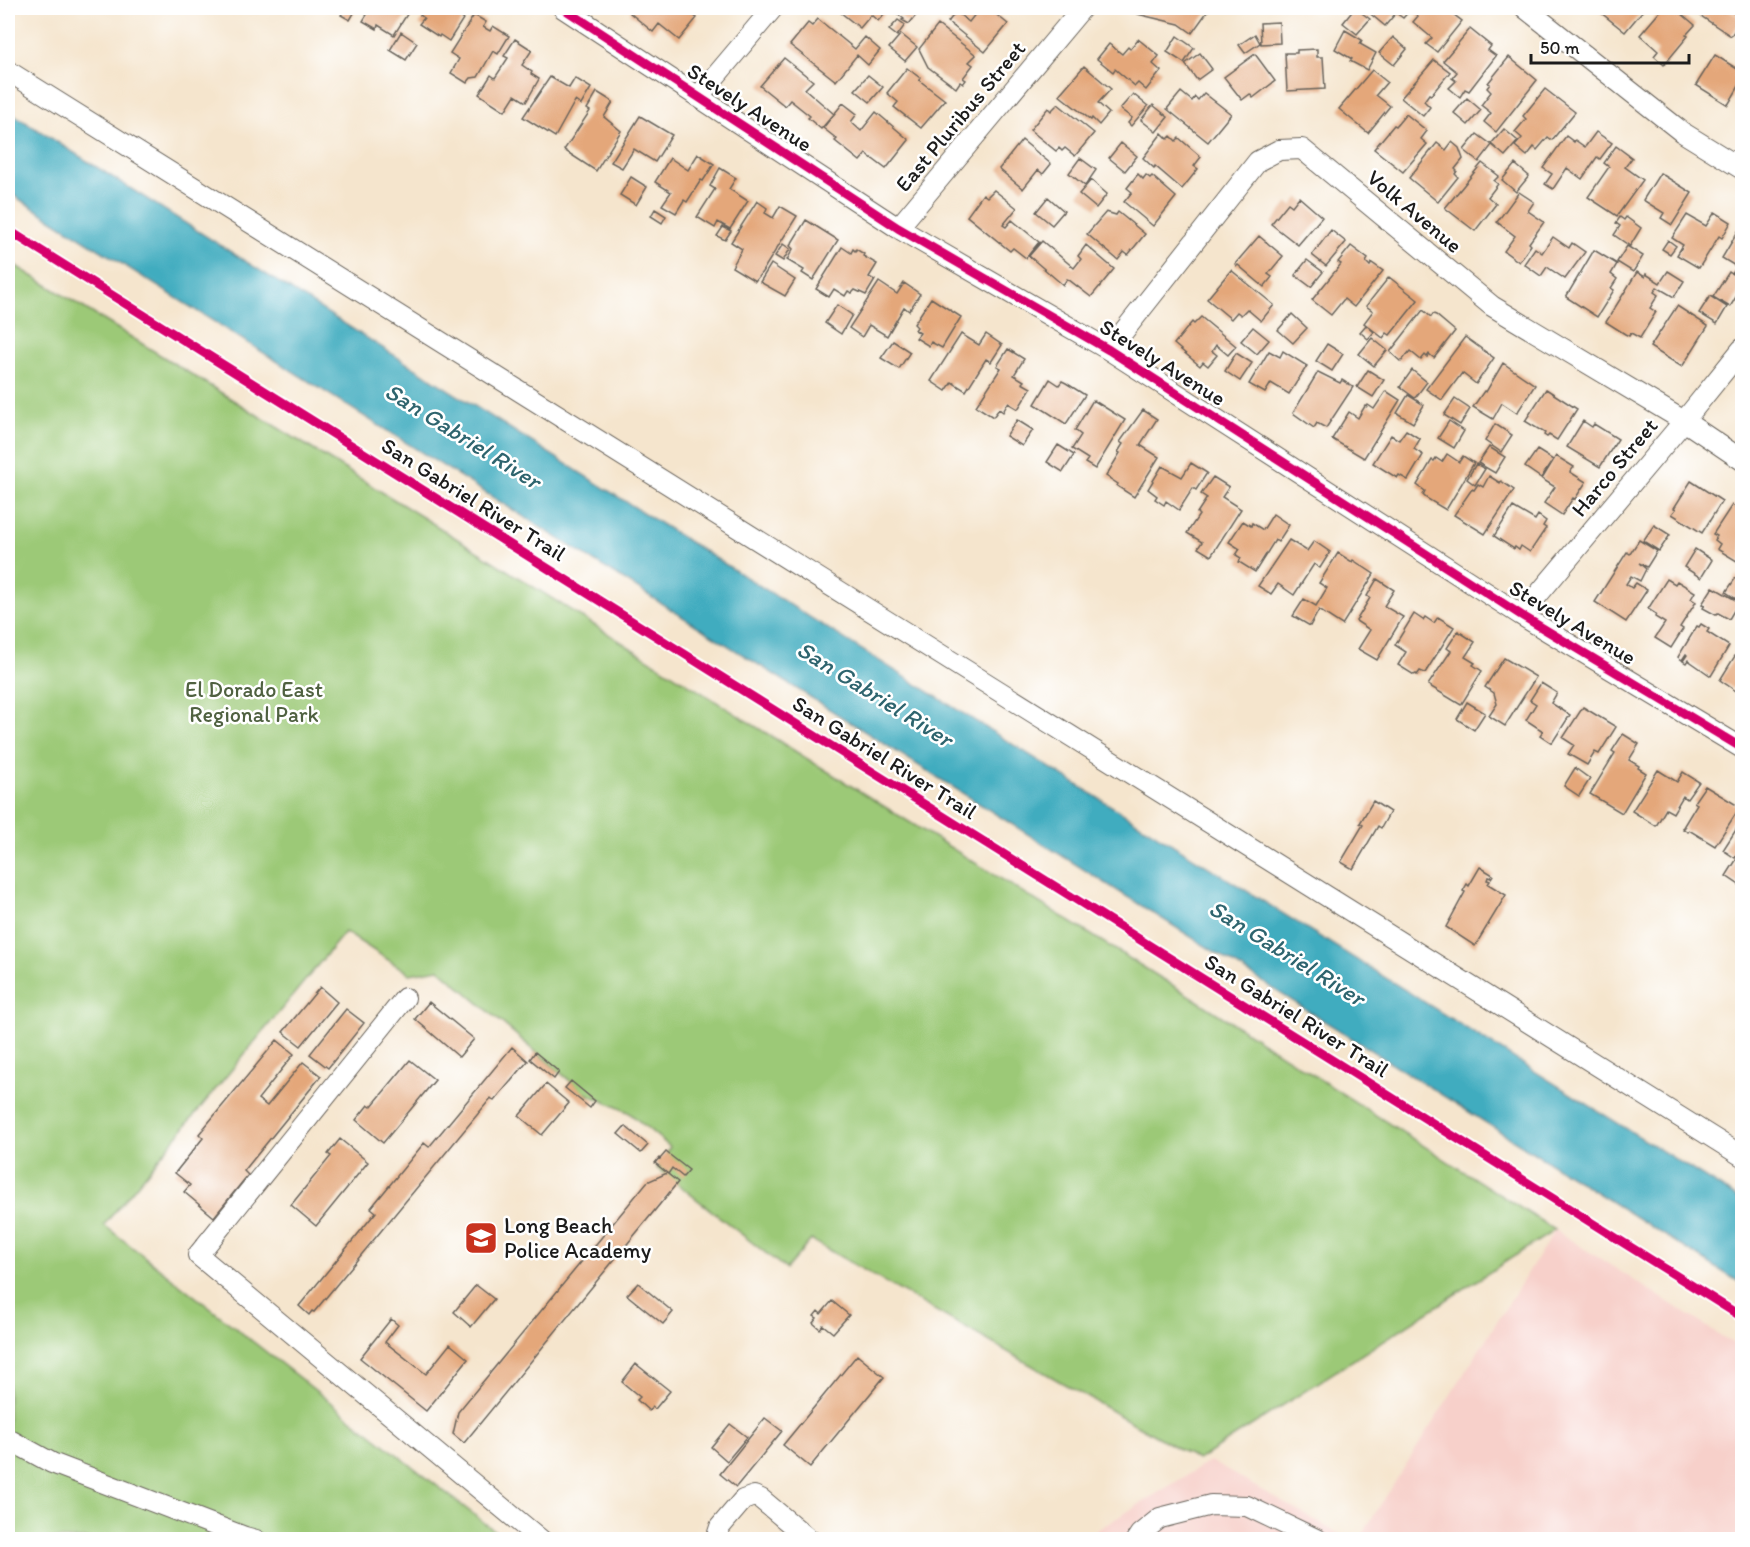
<svg xmlns="http://www.w3.org/2000/svg" width="1750" height="1547" font-family="Itim,sans-serif">
	<rect width="100%" height="100%" fill="#fff"/>
	<filter id="ink" filterUnits="userSpaceOnUse"><feTurbulence type="fractalNoise" baseFrequency=".0167" numOctaves="2"/><feDisplacementMap in="SourceGraphic" scale="12" xChannelSelector="R" yChannelSelector="G"/><feConvolveMatrix kernelMatrix="1 2 1 2 8 2 1 2 1" color-interpolation-filters="sRGB"/></filter>
	<filter id="wash" filterUnits="userSpaceOnUse"><feTurbulence type="fractalNoise" baseFrequency=".008" numOctaves="4" result="noise"/><feDisplacementMap in="SourceGraphic" scale="24" xChannelSelector="R" yChannelSelector="G"/><feGaussianBlur stdDeviation="1.35" result="paint"/><feColorMatrix in="noise" values="0 0 0 0 0 0 0 0 0 0 0 0 0 0 0 0 0 1.4 0 .05"/><feComposite in="paint" operator="in"/></filter>
	<g filter="url(#wash)">
		<rect width="100%" height="100%" fill="#f5e5cd"/>
		<!-- built -->
		<path fill="#f7d0ca" d="M1555 1230 1742 1349V1539H1359Z
			M1210 1461 1348 1539 1081 1540Z"/>
		<!-- green -->
		<path fill="#9cc977" stroke="#5c724a" stroke-width="1.5" d="M8 261 432 523 806 758 1198 1001 1555 1230 1198 1460 811 1240 786 1269 657 1168 670 1147 628 1112 583 1092 439 969 410 974 345 932 104 1225 505 1539H8Z"/>
		<!-- water -->
		<path fill="#40acbf" stroke="#2e646e" stroke-width="1.5" d="M8 111 696 546 1742 1201V1284L8 192Z"/>
		<g id="blocks">
			<!-- building -->
			<path fill="#e4a77a" d="M346 8H357L350 20 341 15Z
				M371 8H411L394 35 378 25 377 29 363 21Z
				M425 8H470L449 41 440 35 439 37 419 24 424 18 420 15Z
				M628 8H700L693 15 697 18 679 40 659 24 653 32 630 13 632 11Z
				M835 8H885L888 9 878 21 871 15 860 28Z
				M890 8H922L909 24 902 20 904 19Z
				M980 8H988L1008 24 985 52 948 22 956 12 969 22Z
				M1138 8H1174V9L1183 12 1186 8H1210L1192 33 1179 24 1137 14Z
				M1355 8 1370 19 1357 34 1343 23Z
				M1370 8H1412L1403 18 1396 13 1385 26 1367 11Z
				M1417 8H1445L1462 21 1437 52 1426 44 1432 38 1413 22 1418 16 1413 12Z
				M1595 8H1645L1625 32Z
				M1663 8H1684L1686 9 1682 14 1695 25 1686 35 1688 36 1664 65 1654 56 1658 51 1640 35Z
				M1703 8H1725L1722 13 1726 8 1742 19 1731 36 1698 14Z
				M1731 8H1740L1742 11 1739 16 1730 9Z
				M474 15 486 22 483 27 490 31 493 26 509 36 498 54 493 51 478 77 471 78 467 83 451 73 459 59 450 53Z
				M818 19 855 49 865 37 880 50 868 65 857 55 836 81 790 45 808 23 812 26Z
				M898 20 905 25 897 36 889 30Z
				M1279 22 1280 43 1261 44 1260 23Z
				M938 25 976 55 969 62 973 65 963 78 966 80 963 84 960 82 956 88 928 67 919 49Z
				M1470 29 1491 46 1488 50 1496 56 1469 91 1465 89 1460 97 1449 88 1456 81 1452 78 1457 72 1443 61Z
				M1345 30 1362 40 1360 44 1376 53 1367 70 1350 61 1352 59 1335 49Z
				M401 32 417 43 406 60 390 50Z
				M901 34 917 47 905 61 889 48Z
				M1255 34 1260 43 1245 53 1239 45Z
				M1177 36 1194 48 1184 63 1167 52Z
				M1393 37 1407 49 1394 65 1379 53Z
				M515 39 532 50 522 65 532 72 531 74 539 79 526 102 515 95 505 111 479 94 491 75 495 78 508 58 504 56Z
				M1138 39 1159 56 1153 64 1161 71 1146 90 1138 83 1135 86 1115 69 1113 72 1097 59 1109 44 1122 54 1128 47 1130 49Z
				M1317 49V57H1323L1325 89 1287 91 1285 53H1297V50Z
				M1200 53 1212 69 1197 80 1185 64Z
				M1255 54 1275 81 1253 98 1250 94 1242 100 1224 77Z
				M1715 55 1742 72V81L1728 105 1696 85Z
				M1509 57 1537 80 1496 132 1484 122 1491 113 1481 105 1491 92 1487 88 1490 84 1488 83Z
				M784 58 813 81 805 89 834 114 821 129 808 118 810 116 790 100 785 106 760 86Z
				M1434 60 1450 72 1431 95 1429 94 1424 101 1430 107 1423 116 1401 98Z
				M1084 66 1111 89 1098 103 1109 113 1099 125 1092 118 1091 120 1059 95Z
				M907 68 920 78 919 80 945 100 921 128 894 107 898 102 887 93Z
				M1372 70 1387 82 1376 95 1390 106 1368 133 1339 109Z
				M868 75 883 87 870 102 855 90Z
				M550 77 569 88 575 78 591 88 581 105 575 101 555 137 523 117Z
				M1545 89 1575 112 1552 140 1548 137 1537 150 1534 147 1527 156 1515 146 1522 138 1515 132 1526 119 1523 116Z
				M597 92 613 102 604 117 621 131 596 171 564 150 590 111 587 109Z
				M1181 92 1192 101 1195 97 1198 100 1204 93 1231 114 1208 142 1167 109Z
				M1133 94 1148 106 1131 126 1128 123 1132 118 1120 109Z
				M1467 98 1481 110 1468 125 1454 113Z
				M843 103 857 114 851 122 861 131 876 112 909 140 886 169 866 154 860 161 835 141 837 139 823 128Z
				M1058 104 1094 133 1075 156 1065 148 1062 151 1059 148 1056 151 1030 130 1048 108 1051 111Z
				M1153 105 1168 117 1156 132 1141 120Z
				M1406 114 1427 131 1421 139 1427 144 1403 172 1374 149 1394 125 1396 126Z
				M640 116 672 135 655 162 634 149 622 168 611 162Z
				M1504 129 1518 141 1505 156 1491 144Z
				M1596 132 1612 143 1600 159 1597 157 1582 179 1567 168 1553 189 1545 184 1552 174 1543 168 1566 136 1574 142 1575 140 1585 147Z
				M1162 133 1168 139 1171 136 1176 141 1179 138 1201 157 1194 166 1198 169 1182 189 1155 166 1154 168 1143 158Z
				M1477 134 1492 145 1479 162 1464 150Z
				M1022 140 1051 164 1043 174 1038 170 1023 189 999 169Z
				M1452 142 1459 148 1463 159 1455 169 1457 171 1455 174 1458 177 1438 202 1409 178 1437 143 1446 150Z
				M1121 143 1137 156 1125 171 1109 158Z
				M1616 146 1632 158 1625 167 1643 180 1617 216 1588 197 1609 167 1604 163Z
				M698 154 714 164 703 181 701 180 687 202 684 200 676 213 662 205 671 192 655 182 670 158 688 170Z
				M1080 158 1096 170 1085 186 1069 173Z
				M1482 163 1499 176 1494 181 1498 184 1488 197 1496 204 1475 231 1445 208Z
				M1515 164 1529 176 1516 192 1502 180Z
				M720 168 736 178 729 189 748 201 730 229 718 222 715 228 697 217 715 189 710 186Z
				M1660 173 1692 193 1672 225 1661 218 1664 213 1643 200Z
				M1138 174 1143 179 1146 175 1150 178 1152 176 1176 197 1153 226 1124 202 1132 192 1127 188Z
				M631 177 647 187 636 205 620 195Z
				M1091 180 1107 194 1096 208 1079 194Z
				M994 190 1017 208 1003 225 1006 227 1012 220 1039 242 1026 258 1013 248 1010 251 967 216 983 194 987 197Z
				M1519 192 1534 202 1528 211 1544 222 1529 243 1531 245 1519 262 1504 251 1515 236 1497 222Z
				M1048 197 1064 211 1052 225 1036 212Z
				M1299 197 1322 217 1298 245 1271 224 1288 203 1292 206Z
				M757 201 767 208 765 213 773 218 780 206 797 216 762 272 755 281 732 267 742 249 731 242Z
				M655 209 666 216 662 223 651 216Z
				M1106 212 1116 215 1118 212 1145 234 1128 255 1124 252 1118 260 1087 234Z
				M1715 212 1731 222 1722 238 1719 236 1699 268 1677 255 1683 245 1672 238 1687 215 1706 226Z
				M1620 217 1624 220 1626 217 1641 228 1630 246 1614 235 1620 226 1616 223Z
				M806 220 838 240 813 280 802 273 804 270 787 260 793 249 790 246Z
				M723 227 731 231 725 240 717 236Z
				M1740 228 1742 230V287L1730 307 1713 297 1729 272 1732 274 1737 267 1722 258Z
				M1331 230 1346 242 1326 266 1312 255Z
				M1259 236 1283 256 1268 274 1272 277 1264 287 1238 265 1237 266 1235 264Z
				M1553 237 1569 248 1572 243 1585 252 1565 279 1547 267 1541 276 1524 264 1535 248 1542 253Z
				M1668 240 1676 246 1670 254 1662 249Z
				M1042 241 1074 268 1081 259 1078 256 1086 245 1114 269 1091 297 1069 280 1067 279 1063 285 1029 256Z
				M783 244 790 249 783 261 775 256Z
				M1351 246 1368 259 1366 262 1370 266 1372 263 1383 271 1354 307 1344 299 1331 315 1312 300 1341 264 1338 262Z
				M1627 246 1643 256 1633 272 1617 262Z
				M842 247 851 253 853 249 855 251 856 249 864 254 863 256 877 264 869 277 875 280 866 295 855 290 852 293 848 291 845 296 834 289 829 297 816 289Z
				M1594 250 1617 264 1611 274 1617 279 1611 288 1614 290 1597 317 1566 297Z
				M1307 260 1323 272 1311 287 1295 275Z
				M771 264 795 280 785 296 760 282Z
				M1231 270 1274 305 1261 321 1247 309 1241 315 1237 312 1231 319 1207 299Z
				M1668 271 1684 281 1674 297 1657 287 1654 292 1658 295 1650 308 1656 312 1640 338 1631 333 1629 336 1625 334 1606 322 1637 272 1645 277 1646 274 1660 283Z
				M1389 277 1418 300 1390 335 1387 333 1383 338 1364 323 1373 311 1366 306Z
				M879 282 897 294 904 283 920 294 909 311 904 307 887 336 869 325 862 337 849 328Z
				M1710 296 1727 307 1717 324 1699 313Z
				M931 298 961 317 942 348 931 342 929 346 916 338 920 333 915 330 917 327 914 324Z
				M837 305 852 315 841 334 825 323Z
				M1677 306 1708 326 1682 367 1650 347Z
				M1423 310 1431 317 1433 314 1436 315 1455 331 1434 358 1429 354 1427 357 1425 355 1421 360 1410 351 1401 362 1390 352Z
				M1292 314 1307 328 1293 343 1278 330Z
				M1201 317 1236 346 1228 355 1216 345 1212 351 1217 355 1208 366 1203 362 1200 366 1174 344 1192 322 1194 324Z
				M1366 325 1374 332 1368 339 1360 332Z
				M1253 327 1269 340 1257 354 1241 341Z
				M961 334 979 345 986 334 1002 345 991 362 986 359 966 391 952 382 946 391 931 381Z
				M1465 337 1494 358 1476 384 1462 373 1442 400 1426 389Z
				M1372 338 1387 350 1374 366 1359 354Z
				M893 341 910 352 899 369 881 358Z
				M1327 344 1343 354 1332 371 1316 361Z
				M1008 349 1024 359 1014 375 1024 381 1022 383 1031 388 1018 409 1008 403 1003 412 999 409 993 417 976 406 1001 368 997 366Z
				M1269 351 1280 357 1283 351 1307 366 1289 394 1271 383 1265 393 1249 384Z
				M1236 353 1252 363 1240 381 1225 371Z
				M1503 363 1535 385 1517 413 1502 403 1493 419 1473 407 1484 391 1486 392Z
				M1368 370 1384 380 1373 397 1357 387Z
				M1412 370 1427 382 1415 398 1400 387Z
				M1318 372 1340 383 1342 380 1353 387 1326 428 1317 423 1314 428 1293 413Z
				M1050 379 1059 385 1062 381 1066 383 1085 395 1066 424 1035 404Z
				M1546 389 1577 409 1557 440 1549 435 1547 437 1544 435 1545 433 1525 421Z
				M1386 391 1400 400 1364 458 1332 439 1349 412 1358 418 1365 406 1367 407 1368 405 1374 409Z
				M1408 395 1424 405 1413 423 1397 413Z
				M1455 399 1470 409 1460 425 1444 415Z
				M1093 400 1125 420 1095 469 1085 463 1088 459 1072 449 1081 435 1075 430Z
				M1143 410 1157 419 1140 445 1159 457 1134 497 1117 486 1118 484 1106 476 1120 453 1118 452 1123 444 1120 442Z
				M1017 420 1033 430 1022 446 1006 436Z
				M1449 421 1464 431 1454 448 1438 438Z
				M1583 421 1592 427 1594 424 1618 439 1600 467 1567 447Z
				M1495 424 1512 435 1501 452 1485 441Z
				M1406 430 1420 439 1414 449 1423 455 1408 480 1399 475 1397 478 1373 463 1391 435 1399 440Z
				M1058 445 1074 455 1063 472 1047 462Z
				M1489 447 1505 457 1495 473 1478 463Z
				M1537 450 1553 460 1541 478 1525 467Z
				M1447 454 1459 462 1463 456 1474 463 1446 510 1426 498 1423 495 1425 491 1417 485 1432 460 1434 461 1436 458 1442 462Z
				M1556 456 1574 467 1570 472 1586 482 1575 499 1573 498 1562 515 1544 503 1555 487 1542 479Z
				M1191 463 1207 473 1196 490 1193 488 1179 510 1166 501 1164 505 1155 499 1157 496 1148 489 1162 466 1182 477Z
				M1476 464 1485 469 1475 485 1467 479Z
				M1489 476 1500 483 1501 481 1514 490 1485 534 1454 515 1472 489 1474 490 1478 484 1483 487Z
				M1213 477 1229 487 1222 497 1241 509 1211 556 1198 548 1202 542 1187 533 1199 515 1197 513 1207 498 1201 494Z
				M1691 481 1722 501 1702 533 1672 514 1676 509 1674 508Z
				M1732 505 1742 512V558L1740 563 1717 549 1720 544 1715 540 1717 536 1713 534Z
				M1513 507 1535 520 1538 515 1546 521 1543 526 1546 528 1530 552 1521 546 1519 550 1515 547 1514 549 1494 536Z
				M1273 514 1289 525 1278 542 1275 540 1255 572 1239 562 1241 558 1236 555 1240 549 1229 542 1243 521 1251 526 1252 523 1263 530Z
				M1654 525 1670 535 1659 551 1643 541Z
				M1289 540 1307 551 1314 541 1330 552 1320 568 1314 564 1294 595 1278 584 1271 594 1258 586Z
				M1639 540 1657 551 1647 567 1639 563 1646 569 1640 581 1631 576 1626 584 1632 588 1636 583 1647 590 1626 622 1595 602 1627 552 1630 554Z
				M1695 549 1712 560 1701 578 1684 567Z
				M1338 553 1352 562 1353 560 1374 574 1342 625 1319 610 1310 626 1293 616 1304 599 1316 606 1327 588 1319 583Z
				M1737 576 1742 579V603L1726 592Z
				M1377 579 1394 590 1384 606 1403 617 1377 660 1358 649 1370 630 1356 621 1370 598 1367 596Z
				M1667 579 1675 584 1677 581 1695 592 1691 599 1696 602 1680 627 1683 629 1671 648 1655 638 1665 623 1655 617 1656 614 1648 609Z
				M1713 587 1739 602 1729 619 1718 613 1716 615 1703 608 1705 605 1702 604Z
				M1414 614 1423 620 1425 617 1434 623 1438 617 1454 627 1425 673 1420 671 1417 675 1416 674 1414 675 1398 665 1406 652 1395 645Z
				M1701 624 1709 629 1707 632 1729 646 1711 676 1688 660 1686 663 1683 661 1687 655 1686 654 1682 660 1678 657 1697 626 1699 627Z
				M1458 631 1475 642 1465 657 1475 663 1473 665 1482 671 1461 705 1428 685 1451 651 1447 648Z
				M1738 651 1742 652V695L1720 680Z
				M1504 658 1536 677 1505 726 1489 716 1497 704 1494 693 1485 687Z
				M1541 683 1557 693 1551 703 1570 715 1552 743 1540 735 1543 731 1526 720 1536 704 1530 700Z
				M1467 702 1485 713 1474 730 1457 719Z
				M1583 707 1616 727 1599 754 1595 752 1587 765 1568 754 1574 745 1563 738Z
				M1623 734 1639 744 1629 760 1639 766 1638 768 1646 773 1622 813 1590 794 1615 753 1612 751Z
				M1575 768 1590 779 1579 796 1564 786Z
				M1658 770 1677 782 1683 772 1699 782 1687 799 1683 796 1673 813 1666 809 1656 826 1632 811Z
				M1705 786 1740 807 1715 846 1689 830 1688 832 1683 829 1685 827H1683L1697 804 1694 802Z
				M1373 801 1390 812 1381 828 1378 826 1353 869 1341 862 1363 825 1360 823Z
				M1741 822 1742 823 1741 886 1726 876 1740 854 1738 853 1735 858 1723 850Z
				M1480 867 1493 875 1491 878 1488 877 1487 880 1490 881 1488 884 1506 895 1475 946 1446 927 1465 892 1463 891 1467 884 1469 886Z
				M320 987 337 1002 301 1046 283 1032Z
				M429 1002 474 1039 459 1057 415 1019Z
				M346 1009 364 1023 328 1068 310 1054Z
				M277 1040 294 1054 258 1099 267 1106 303 1062 321 1076 244 1171 248 1175 214 1217 184 1192 190 1185 175 1173 203 1138 199 1134Z
				M512 1047 528 1061 494 1101 491 1098 314 1312 312 1311 309 1315 299 1306 376 1212 371 1208 424 1143 429 1147Z
				M535 1052 559 1072 554 1079 530 1059Z
				M410 1060 435 1080 383 1143 356 1120 368 1105 371 1107Z
				M571 1081 595 1101 590 1108 565 1088Z
				M546 1084 569 1103 542 1135 519 1116Z
				M625 1126 648 1145 641 1153 618 1134Z
				M340 1139 368 1162 316 1226 291 1205 331 1156 328 1154Z
				M666 1152 689 1170 683 1177 672 1168 668 1174 678 1182 464 1443 453 1434 458 1412 647 1182 667 1173 655 1163 659 1158 660 1159Z
				M638 1283 673 1312 663 1324 627 1295Z
				M476 1285 494 1299 471 1327 454 1312Z
				M832 1301 849 1315 833 1333 823 1325 820 1329 813 1323 817 1318 814 1316 818 1311 821 1314Z
				M391 1319 398 1325 385 1342 426 1374 450 1344 468 1359 426 1411 360 1358Z
				M857 1355 884 1377 810 1467 783 1445Z
				M636 1364 670 1391 655 1409 652 1407 649 1411 637 1400 640 1397 622 1382Z
				M765 1418 782 1431 736 1487 720 1474Z
				M730 1424 747 1437 727 1461 711 1447Z"/>
		</g>
	</g>
	<g filter="url(#ink)">
		<use href="#blocks" fill-opacity="0" stroke="#68625a" stroke-width="1.5"/>
		<g fill="none" stroke-linecap="round" stroke-linejoin="round">
			<defs>
				<path id="minor" d="M563 8 898 228 1109 350 1521 615 1742 748
					M1525 8 1682 132 1742 169
					M8 71 1742 1156
					M698 97 773 8
					M898 228 1082 8
					M1109 350 1258 161 1279 150 1302 149 1492 306 1684 421 1742 460
					M1521 615 1684 421 1742 349
					M405 998 198 1255 541 1540
					M8 1439 52 1463 245 1537 256 1540
					M719 1540 718 1533 720 1527 743 1500 754 1496 761 1499 810 1540
					M1136 1540 1140 1534 1160 1518 1211 1505 1247 1506 1318 1540"/>
			</defs>
			<!-- minor casing -->
			<use href="#minor" stroke="#68625a" stroke-width="22"/>
			<!-- minor -->
			<use href="#minor" stroke="#fff" stroke-width="20"/>
			<defs>
				<path id="cycleway" d="M563 8 898 228 1109 350 1521 615 1742 748
					M8 230 1742 1317"/>
			</defs>
			<!-- cycleway casing -->
			<use href="#cycleway" stroke="#fff" stroke-width="13"/>
			<!-- cycleway -->
			<use href="#cycleway" stroke="#d6006c" stroke-width="9"/>
		</g>
	</g>
	<!-- icons -->
	<defs>
		<symbol id="school-square" viewBox="-11 -11 22 22"><rect x="-9" y="-9" width="18" height="18" rx="4" fill="#c8321e" stroke="#fff"/><path d="M0-5L7-2L0 1L-7-2ZM-4 1L0 2.5L4 1V4Q0 6-4 4Z" fill="#fff"/></symbol>
	</defs>
	<g fill-rule="evenodd">
		<use href="#school-square" x="462" y="1219" width="38" height="38"/>
	</g>
	<g text-anchor="middle" stroke-width="5" stroke-linejoin="round" paint-order="stroke">
		<!-- street labels -->
		<g font-size="22" fill="#1c1c1c" stroke="#fff">
			<text transform="translate(750 107) rotate(33)" y="8">Stevely Avenue</text>
			<text transform="translate(960 116) rotate(-50)" y="8">East Pluribus Street</text>
			<text transform="translate(1415 211) rotate(40)" y="8">Volk Avenue</text>
			<text transform="translate(1163 362) rotate(32)" y="8">Stevely Avenue</text>
			<text transform="translate(1614 467) rotate(-50)" y="8">Harco Street</text>
			<text transform="translate(474 499) rotate(32)" y="8">San Gabriel River Trail</text>
			<text transform="translate(1573 622) rotate(31)" y="8">Stevely Avenue</text>
			<text transform="translate(885 757) rotate(32)" y="8">San Gabriel River Trail</text>
			<text transform="translate(1297 1015) rotate(32)" y="8">San Gabriel River Trail</text>
		</g>
		<!-- park labels -->
		<g font-size="22" fill="#4f6140" stroke="#fff">
			<text x="254" y="697">El Dorado East<tspan x="254" dy="25">Regional Park</tspan></text>
		</g>
		<!-- poi labels -->
		<g font-size="22" fill="#1c1c1c" stroke="#fff" text-anchor="start">
			<text x="504" y="1233">Long Beach<tspan x="504" dy="25">Police Academy</tspan></text>
		</g>
		<!-- water labels -->
		<g font-size="24" font-style="italic" fill="#2e646e" stroke="#fff">
			<text transform="translate(463 436) rotate(32)" y="8">San Gabriel River</text>
			<text transform="translate(875 694) rotate(32)" y="8">San Gabriel River</text>
			<text transform="translate(1287 953) rotate(32)" y="8">San Gabriel River</text>
		</g>
	</g>
	<!-- margin -->
	<rect width="1750" height="1547" fill="none" stroke="#fff" stroke-width="30"/>
	<!-- scale -->
	<path d="M1531 54v9h158v-9" fill="none" stroke="#1c1c1c" stroke-width="3"/>
	<text x="1540" y="54" font-size="18" fill="#1c1c1c" stroke="#ffffff" stroke-width="4.5" paint-order="stroke">50 m</text>
</svg>
